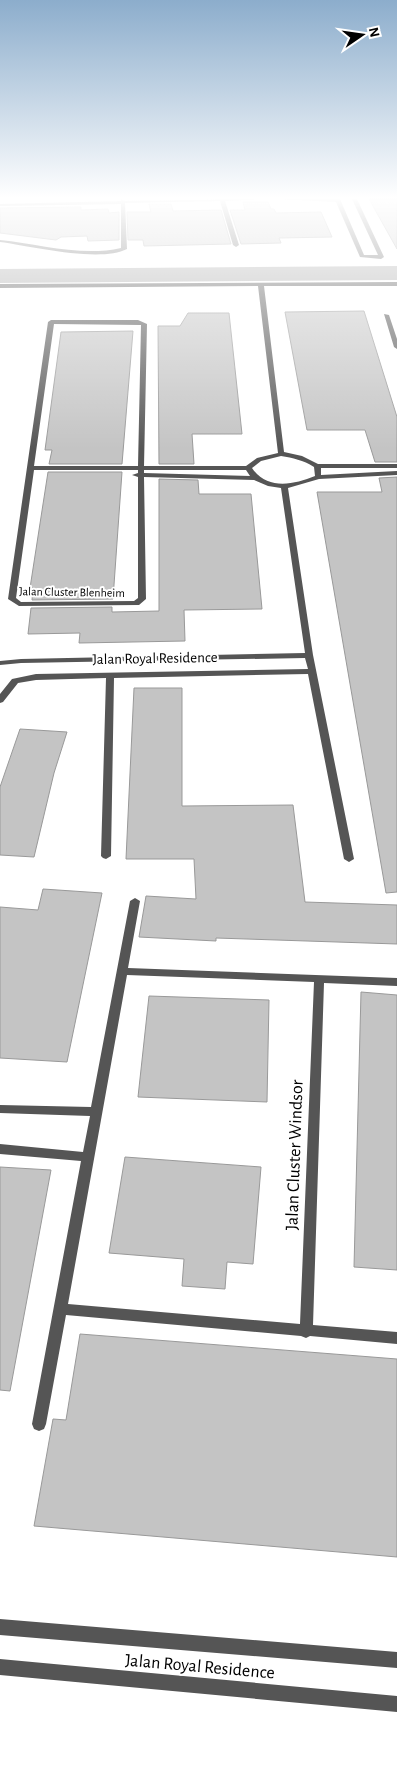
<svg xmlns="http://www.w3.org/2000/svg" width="397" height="1781" font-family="'Alegreya Sans',sans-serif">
	<rect width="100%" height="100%" fill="#fff"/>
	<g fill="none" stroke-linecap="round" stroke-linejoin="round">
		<!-- river -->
		<path fill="#a3a3a3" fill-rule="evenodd" d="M397 266V280L0 283V269Z"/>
	</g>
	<!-- building -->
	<path fill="#c4c4c4" stroke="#999" d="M369 199H397V249Z
		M243 202H268L271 209H274L276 213 321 212 332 237 279 238 281 243 241 244 230 210H245Z
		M149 204H171L173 211 221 210 231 244 144 246 143 240H128L127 212H151Z
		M81 207V210L108 209 109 213 119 212V240L88 241 87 236 61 237 56 240 0 233V208Z
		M364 311 397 417V462H375L365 430H307L285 312Z
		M188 313H229L242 434H192L194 464H159L158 326H180Z
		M133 331 122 464H49L52 450H45L61 332Z
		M48 472H122L113 599 32 600 33 588H30Z
		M397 477V892L386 893 317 492H382L379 478Z
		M159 479 198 480 199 494H251L262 609 184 610 185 641 79 643 80 633 28 634 31 608 112 607V612L159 611Z
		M134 688H182V806L293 805 305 902 397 905V944L216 938V941L139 937 146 896 196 899 194 859H126Z
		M20 729 67 732 54 773 34 857 0 855V787Z
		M43 889 102 893 67 1062 0 1058V907L38 910Z
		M361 992 397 995V1270L354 1267Z
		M149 996 269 1000 267 1102 138 1097Z
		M125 1157 261 1167 253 1264 227 1262 225 1289 182 1286 184 1259 109 1253Z
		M0 1167 51 1170 10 1391 0 1390Z
		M80 1334 397 1359V1557L34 1526 53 1419 66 1420Z"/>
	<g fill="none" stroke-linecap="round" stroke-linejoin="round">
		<!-- minor -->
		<path fill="#555" fill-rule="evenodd" d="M121 199 125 201 259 199 225 201 239 245 236 247 233 245 220 201 125 203 127 249C100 263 31 246 0 242V240C39 244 82 257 121 248V204L0 206V204L121 201Z
			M280 199H340L364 255H378L352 199H357L384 257 381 259 360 257 336 202Z
			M397 282V286H264L284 452 302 456 318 464H397V468H321V475L397 471V475L319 479 288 488 313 655 354 859 349 862 344 859 308 674 114 678 111 856 106 859 103 858 101 856 106 678 36 680 18 683 3 702 0 703V694L12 679 36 674 308 669 305 658 21 663 0 665V661L21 659 305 653 281 488 268 486 254 480 144 477 146 599 139 605 19 606 8 599 48 322 51 320H138L147 324 144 466H246L257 458 278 453 258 286 0 288V284ZM54 324 141 325 138 466H34ZM281 456C293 458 303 460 314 467L315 476C293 485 267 490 252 468L261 461ZM34 470H138V473L132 475 138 477V598L134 601 21 602 16 598ZM144 470H246L250 476 144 473Z
			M384 314 389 315 397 339V349L394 347Z
			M135 898 140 901 128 968 397 978V986L324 983 313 1325 397 1332V1344L310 1336 306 1338 301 1336 66 1315 46 1424 44 1429 39 1431 34 1429 32 1424 81 1161 0 1154V1144L83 1152 90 1116 0 1113V1105L91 1107 130 901ZM127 975 314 982 300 1324 68 1304Z
			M0 1619 397 1652V1668L0 1635Z
			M0 1659 397 1696V1712L0 1675Z"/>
	</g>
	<!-- sky -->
	<linearGradient id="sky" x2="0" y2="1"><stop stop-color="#8cadcc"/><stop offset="0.44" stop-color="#fff"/><stop offset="1" stop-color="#fff" stop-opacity="0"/></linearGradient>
	<rect width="397" height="449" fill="url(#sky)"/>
	<g text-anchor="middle" stroke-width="4" stroke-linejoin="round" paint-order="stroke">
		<!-- far-street labels -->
		<g font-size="12" fill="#000" stroke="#fff">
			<text transform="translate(72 592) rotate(1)" y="4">Jalan Cluster Blenheim</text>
		</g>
		<!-- street labels -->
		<g font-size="15" fill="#000" stroke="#fff">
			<text transform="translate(155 658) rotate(-1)" y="5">Jalan Royal Residence</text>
		</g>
		<!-- near-street labels -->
		<g font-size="18" fill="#000" stroke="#fff">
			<text transform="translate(294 1155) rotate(-88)" y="6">Jalan Cluster Windsor</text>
			<text transform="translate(200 1666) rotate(5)" y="6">Jalan Royal Residence</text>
		</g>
	</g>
	<!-- north arrow -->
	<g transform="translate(362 35) rotate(77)" stroke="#ffffff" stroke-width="4" paint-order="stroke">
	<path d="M0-4L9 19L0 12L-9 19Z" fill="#000000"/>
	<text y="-8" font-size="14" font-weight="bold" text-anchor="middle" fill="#000000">N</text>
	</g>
</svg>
